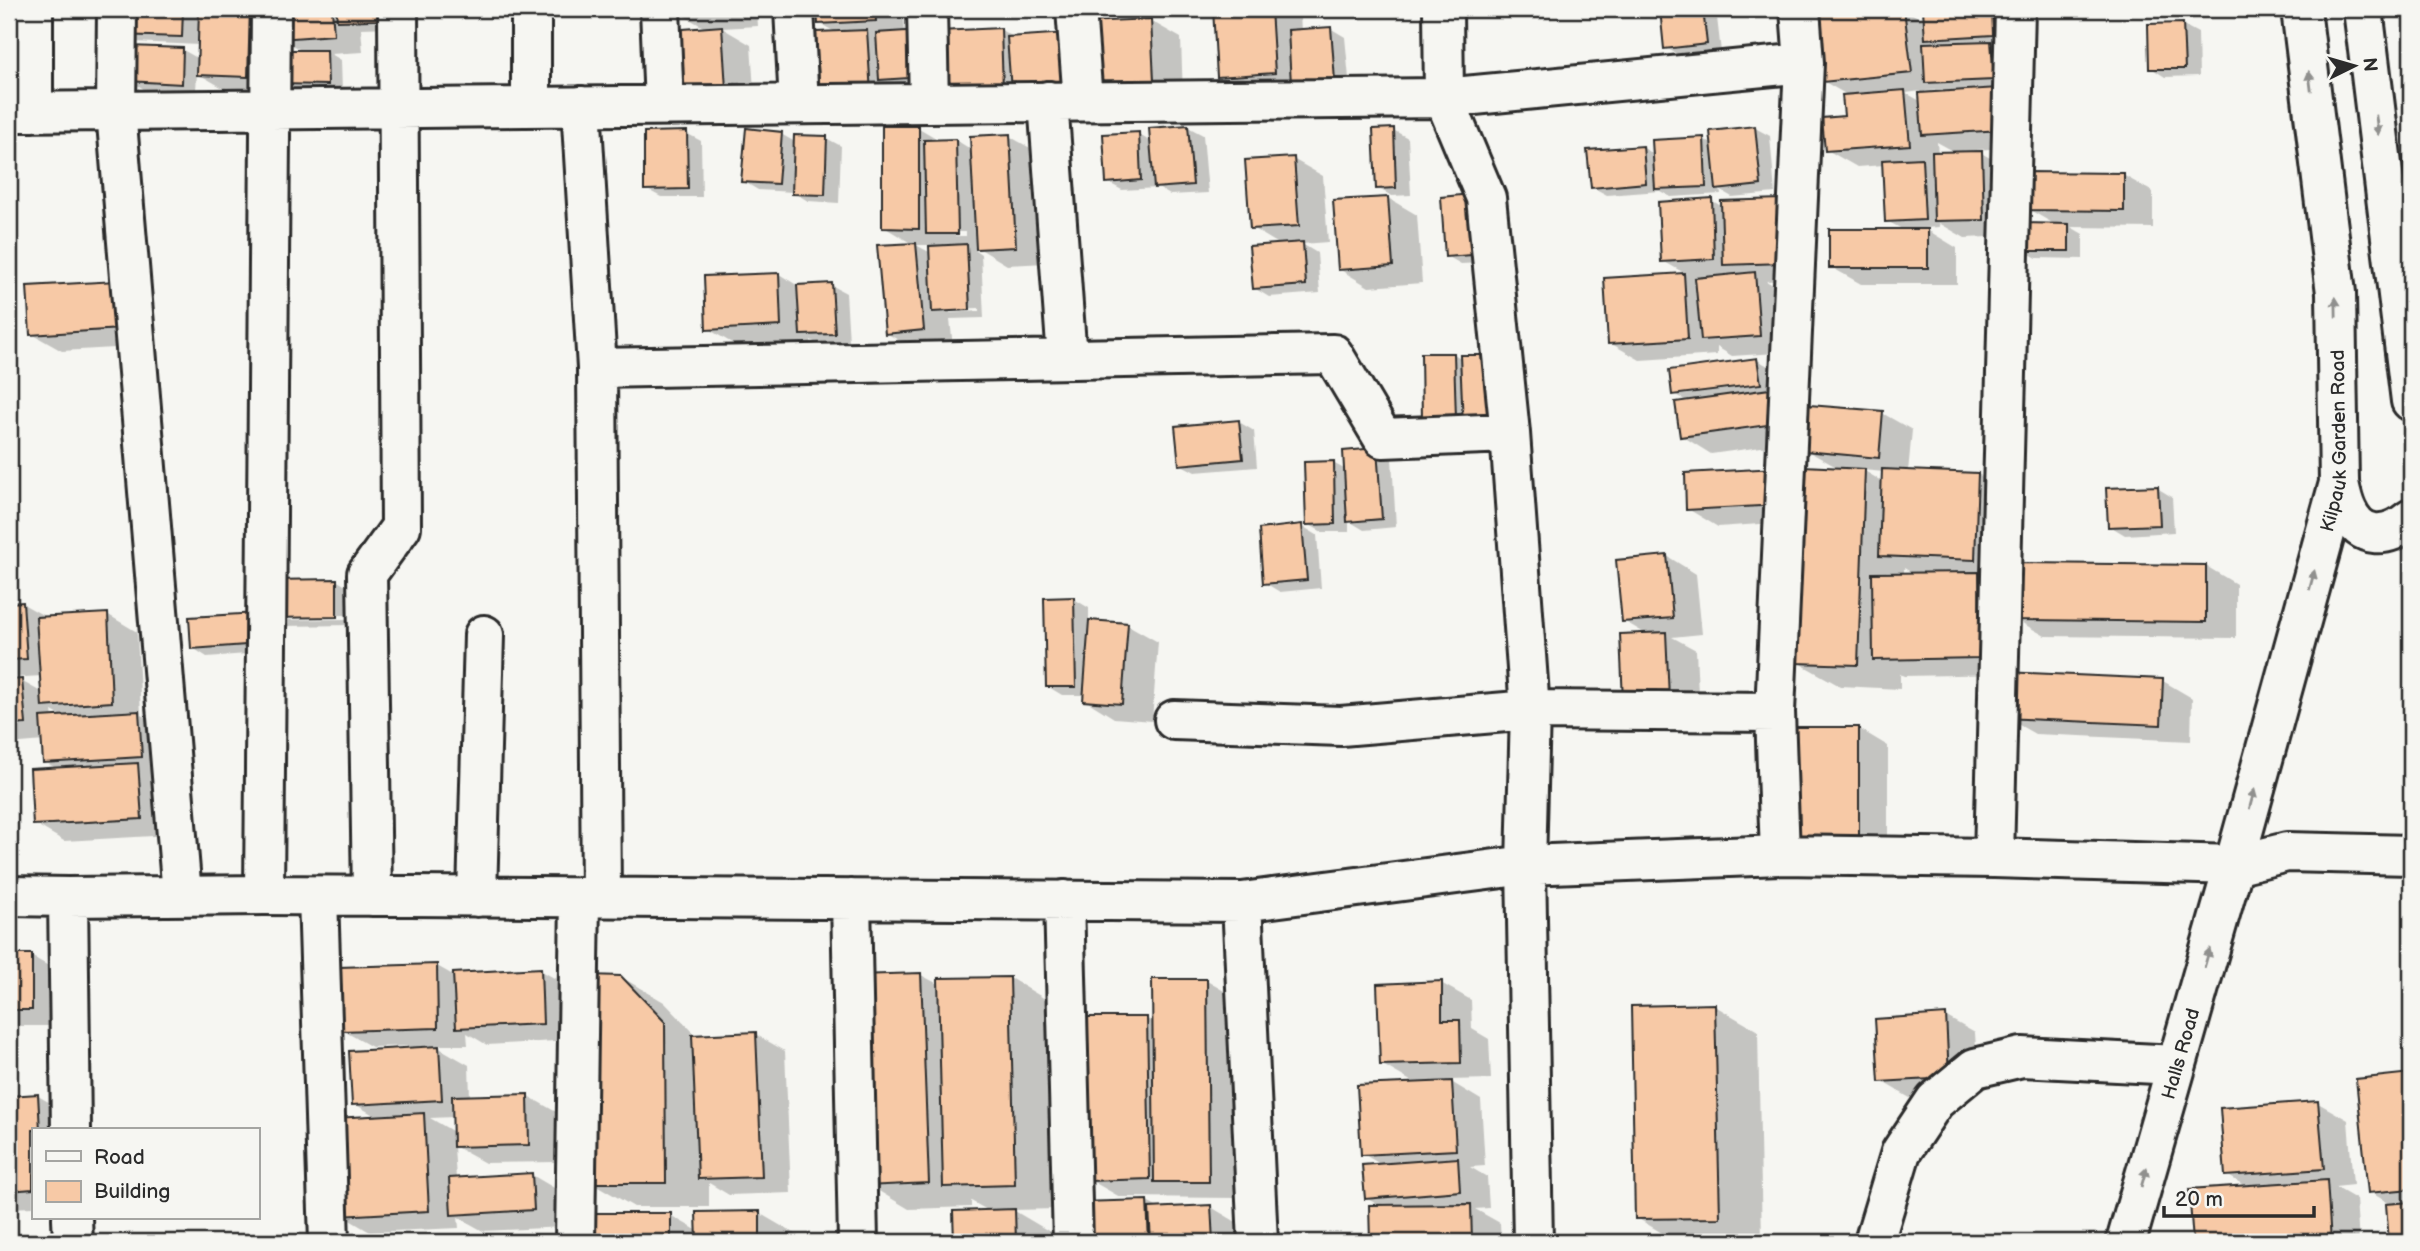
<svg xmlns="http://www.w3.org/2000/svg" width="2420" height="1251" font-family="'Balsamiq Sans',sans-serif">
	<rect width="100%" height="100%" fill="#f6f6f2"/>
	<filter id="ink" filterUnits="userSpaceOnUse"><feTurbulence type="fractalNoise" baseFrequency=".0143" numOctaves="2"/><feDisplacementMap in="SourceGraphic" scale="14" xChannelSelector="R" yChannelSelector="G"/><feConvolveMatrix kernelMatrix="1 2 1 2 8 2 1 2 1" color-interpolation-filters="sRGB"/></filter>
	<g filter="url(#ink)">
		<!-- shadow -->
		<path fill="#0003" fill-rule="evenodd" d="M119 9H393L394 27 361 28 363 52 331 54 341 60 342 92H295L277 82V93L228 91 197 73 196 91 144 89 129 80 131 48 183 50 199 59V45L134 42ZM388 18V21L361 22V19ZM279 37 304 52H279Z
			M677 9H757L758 26 722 28 751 45 755 106 706 108 707 29 677 12Z
			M818 9H903L905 33 938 85 851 113 837 33 819 23Z
			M1215 9H1292L1300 13 1301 31 1330 28 1345 37 1350 89 1249 94 1219 76Z
			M1661 9H1716L1721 52 1681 56 1666 48Z
			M1904 9 1925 21 1924 9H2004L2008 42 1993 43 2006 51 2030 146 1976 150 2011 170 2013 236 1965 238 1939 223 1940 227 1924 228 1957 248V284H1861L1831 267 1904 230 1887 221 1884 165 1857 167 1827 150 1846 117 1849 96 1823 81 1817 17ZM1939 90 1945 93 1925 94V91ZM1921 91 1922 102 1906 93ZM1937 142 1957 153 1938 154Z
			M1151 21 1181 38 1183 98 973 109 1001 30 1015 38 1066 34Z
			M2183 25 2198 33 2199 76 2165 77 2151 68Z
			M1188 127 1203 135 1208 193 1170 195 1158 188 1122 190 1107 182 1138 134 1151 142Z
			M919 128 941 141 956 140 972 150 1009 136 1039 153 1046 263 1007 265 982 250H975L981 254 984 318 950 319 953 347 916 350 886 333 914 245 884 227ZM955 232H966V236H955ZM916 245H930L931 253ZM979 308V311L950 313V309Z
			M1755 128 1770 136 1775 193 1732 197 1720 190 1721 194 1671 197 1660 191 1607 195 1592 187 1642 147 1655 155 1703 139 1713 144Z
			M1393 130 1408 138 1411 195 1392 196 1377 188Z
			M686 133 701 141 702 197H661L646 189Z
			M781 134 795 142 826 138 841 146 839 203 808 201 793 192 758 190 743 181Z
			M1293 159 1323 176 1328 242 1302 244 1317 253 1320 293 1269 297 1254 288 1282 246 1252 228Z
			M2123 175 2153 192V228L2071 227 2083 234V259L2037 258 2022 250 2056 225 2028 209Z
			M1388 198 1417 215 1422 283 1369 287 1339 269Z
			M1442 198 1501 262 1461 264 1447 256Z
			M1711 200 1723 207 1813 279 1766 281 1784 291 1790 352 1732 356 1717 347V355L1640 360 1610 343 1606 280 1686 274 1663 261Z
			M779 274 800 287 831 285 846 293 849 342 816 343 811 340V343L737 346 708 329Z
			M29 288 150 346 62 351 32 334Z
			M1454 354 1462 359 1513 431 1438 427Z
			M1757 360 1772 368 1804 441 1711 454 1682 436 1688 402 1674 394Z
			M1882 413 1912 430 1908 472 1978 474 2008 492 2004 576 1981 575 2008 590 2010 674 2163 681 2192 698 2191 741 2035 734 2005 717 2007 674 1904 676 1900 674V689L1840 686 1797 662 1802 521 1718 527 1688 509 1840 469 1806 450ZM1863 470 1884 472 1883 482ZM1904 568 1914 574H1904Z
			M1239 422 1254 431 1257 467 1195 472 1180 464Z
			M1377 450 1392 459 1396 527 1364 530 1349 521V532H1322L1308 524 1333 463 1346 470Z
			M2157 488 2172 497 2174 532 2125 535 2110 526Z
			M1302 526 1317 535 1321 588 1280 592 1265 583Z
			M1667 556 1696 574 1702 634 1672 637 1696 650 1699 715 1654 717 1646 634 1624 621Z
			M2206 566 2236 584V638L2045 636 2015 619Z
			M336 580 351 589 352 625 283 626 274 652 207 657 193 648 257 614ZM346 615V619L281 620V616Z
			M1074 599 1089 608V622L1128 625 1158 642 1152 721 1114 718 1085 700V695H1062L1047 686Z
			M23 604 48 618 107 614 137 632 141 715 168 730 171 835 64 841 35 824 58 769 45 762 44 741 9 744V682L21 681 43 693 42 676 9 678V605ZM52 711 63 717 53 718Z
			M1858 728 1888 746V856H1827Z
			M9 956H31L61 973V1026H9Z
			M437 966 453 975 540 970 570 987 572 1040 487 1045 467 1033 468 1045H434L469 1065 470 1097 528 1096 558 1113V1162L485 1163 454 1146 456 1179 532 1175 561 1192 563 1227 483 1231 458 1217 459 1228 370 1232 341 1215 377 1117 353 1103 407 1050V1046L372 1047 342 1030ZM454 1117V1132L430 1118Z
			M921 975 940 985 1010 978 1052 1003 1057 1209 1013 1210 1057 1236V1242H956L955 1212 989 1211 971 1201V1207L909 1209 867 1184Z
			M621 977 664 1002 697 1036 755 1034 785 1051 791 1193 729 1195 709 1183V1207H634L591 1182Z
			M1207 981 1236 998 1238 1198 1120 1197 1090 1180 1147 1019 1154 1023Z
			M1441 983 1471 1000 1472 1029 1489 1039 1491 1079 1448 1080 1481 1100 1485 1166 1470 1167 1487 1177 1489 1208 1475 1209 1500 1223 1501 1242H1372L1371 1207H1382L1366 1198 1382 1165 1363 1154 1416 1084 1381 1064Z
			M1715 1006 1758 1031 1762 1242H1638H1677L1637 1218Z
			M1945 1016 1975 1033 1979 1094 1910 1098 1881 1081Z
			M2411 1075V1242H2391L2388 1205H2392L2370 1192 2358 1080Z
			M38 1096 68 1113V1130H33V1207L9 1208V1098Z
			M2318 1103 2348 1120 2353 1185 2335 1187 2356 1199 2359 1242H2194L2190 1191 2247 1187 2227 1175Z
			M1147 1202 1160 1209 1211 1207 1253 1232 1254 1242H1083Z
			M759 1213 802 1238V1242H590L670 1215 698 1231Z"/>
		<!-- building -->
		<path fill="#f7c9a6" stroke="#2b2b2b" stroke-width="2" d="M118 9H183L182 37 117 35Z
			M199 9H250L248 77 197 75Z
			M277 9H332L334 35 279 39Z
			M336 9H379V20L337 21Z
			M675 9H729V10L676 13Z
			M817 9H875L876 21 818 24Z
			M1213 9H1271L1275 73 1217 77Z
			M1660 9H1703L1707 44 1664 49Z
			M1883 9H1904L1912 73 1822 82 1815 15Z
			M1923 9H1992L1993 35 1925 39Z
			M1151 19 1154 81 1087 84 1085 22Z
			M2183 23 2185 69H2149L2148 24Z
			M722 26 726 89 674 92 670 30Z
			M1331 27 1335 81 1291 84 1288 30Z
			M1001 28 1003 90 942 92 939 31Z
			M867 30 871 94 820 97 816 32Z
			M921 30 924 77 879 80 876 33Z
			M1067 33 1071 86 1011 91 1007 37Z
			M1991 41 1994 80 1925 83 1923 43Z
			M129 46 183 48 182 84 127 81Z
			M279 50H327L328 85 278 84Z
			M1998 88 2001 130 1922 135 1919 93Z
			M1905 90 1910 145 1825 151 1822 118 1844 116 1842 95Z
			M1188 125 1193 185 1154 188 1149 128Z
			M882 126H919V229L882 228Z
			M1755 126 1761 185 1716 190 1710 131Z
			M746 128 782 132 778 184 741 182Z
			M1394 128 1396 188 1376 189 1373 129Z
			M687 131 688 189 644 190V132Z
			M1139 132 1141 180 1106 183 1103 134Z
			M1010 134 1016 247 976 249 970 136Z
			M794 135 827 136 825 195 792 194Z
			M1704 137 1706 187 1655 189 1652 140Z
			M956 139 958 234H926L924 140Z
			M1643 146 1646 183 1591 188 1587 150Z
			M1982 151 1984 220 1934 221 1932 152Z
			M1294 157 1299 226 1250 229 1245 160Z
			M1922 158 1925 220 1885 222 1882 160Z
			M2026 172 2124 173V211L2026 210Z
			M1481 193 1486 254 1445 257 1441 197Z
			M1388 197 1393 266 1338 270 1333 200Z
			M1712 198 1714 259 1661 262 1658 202Z
			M1781 199 1784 263 1723 265 1721 201Z
			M2021 223 2069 224V251H2021Z
			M1829 229H1928V268H1829Z
			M1303 242 1306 285 1253 289 1249 246Z
			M916 243 924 330 885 334 877 245Z
			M967 244 970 310 932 312 929 246Z
			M1755 272 1760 336 1701 340 1695 278Z
			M779 273 781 326 706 330 704 276Z
			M1684 273 1688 339 1608 344 1604 278Z
			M117 281 120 329 30 335 27 286Z
			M832 283 835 334 800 335 797 285Z
			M1421 353H1454L1456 419 1422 420Z
			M1460 355H1496L1499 424 1463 425Z
			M1757 358 1761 384 1672 395 1669 370Z
			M1770 389 1775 424 1680 437 1675 402Z
			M1809 405 1883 411 1879 458 1805 451Z
			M1239 420 1243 459 1179 465 1175 426Z
			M1377 448 1382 519 1347 522 1343 451Z
			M1334 461 1335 524 1306 525 1304 462Z
			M1803 466 1865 469 1858 665 1796 663Z
			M1777 468 1779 505 1686 510 1685 473Z
			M1882 469 1978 473 1975 560 1879 556Z
			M2158 486 2160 525 2108 527 2106 488Z
			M1302 524 1307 580 1263 584 1259 529Z
			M1667 555 1673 618 1622 622 1616 560Z
			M2015 563 2206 565V622L2014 620Z
			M1979 572 1980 658 1873 660 1872 573Z
			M337 579V617L267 618V580Z
			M1074 597 1076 687H1046L1044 598Z
			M23 602 27 659 9 660V603Z
			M108 613 112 702 42 707 36 617Z
			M258 613 260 644 191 649 189 617Z
			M1089 620 1128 623 1122 704 1083 701Z
			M1666 632 1669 698 1623 701 1620 634Z
			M2005 672 2163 679 2161 725 2003 718Z
			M22 679 26 724 9 725V680Z
			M139 711 142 757 43 763 40 717Z
			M1795 727H1859V840H1795Z
			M138 763 142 819 33 825 30 769Z
			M9 954H32V1010H9Z
			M437 964 438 1028 340 1031 339 967Z
			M541 968 543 1024 456 1028 453 973Z
			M921 973 929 1183 865 1186 857 975Z
			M589 975 621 976 665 1022 666 1183H590Z
			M1010 977 1015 1185 943 1187 938 978Z
			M1152 979H1207L1209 1182H1154Z
			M1442 981V1020H1460L1461 1063 1380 1065 1377 984Z
			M1715 1004 1720 1218 1635 1219 1631 1006Z
			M1946 1014 1949 1078 1879 1082 1875 1019Z
			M1085 1017H1147L1150 1179 1088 1181Z
			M756 1032 762 1177 698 1179 692 1035Z
			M439 1046 442 1100 352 1105 349 1051Z
			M2411 1073V1189L2368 1193 2356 1079Z
			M1452 1081 1456 1150 1361 1155 1357 1085Z
			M38 1094 40 1130H33V1189L9 1191V1096Z
			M528 1094 529 1145 453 1147 452 1096Z
			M2318 1101 2324 1169 2225 1176 2220 1108Z
			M424 1113 429 1211 339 1216 334 1118Z
			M1458 1158 1460 1191 1365 1199 1362 1165Z
			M532 1173 534 1210 451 1215 449 1178Z
			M2327 1180 2331 1242H2193L2189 1189Z
			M1147 1200 1149 1242H1081L1080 1202Z
			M2411 1202V1242H2389L2386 1204Z
			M1471 1204 1472 1242H1370L1369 1205Z
			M1211 1205 1213 1242H1151L1149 1208Z
			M1015 1209 1016 1242H954L953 1211Z
			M760 1211V1242H697L696 1212Z
			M588 1213H671V1242H588Z
			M1636 1239 1698 1240V1242H1636Z"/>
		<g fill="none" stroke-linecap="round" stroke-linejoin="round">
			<defs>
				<path id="minor" d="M33 9V112
					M117 9 116 111 182 895
					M531 9V106
					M660 9 664 105
					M794 9 799 104
					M927 9 929 103
					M1076 9 1083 101
					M1443 9 1444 98 1486 198 1510 433
					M1048 101 1067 359
					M581 106 597 368 601 897
					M9 112 1444 98 1804 63
					M597 368 1333 354 1383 438 1510 433 1530 710 1526 865 1533 1242
					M1174 720 1341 726 1530 710 1775 712
					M1780 855 1775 712 1804 63 1800 9
					M1994 858 2015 9
					M264 895 271 9
					M9 896 68 897 264 895 1242 902 1526 865 1780 855 1994 858 2234 865 2287 852 2411 855
					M318 896 329 1242
					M372 896 367 574 401 527 398 9
					M68 897 71 1130
					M477 897 484 635
					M851 899 858 1242
					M1064 900 1073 1242
					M1242 902 1258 1242
					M72 1218 73 1242
					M575 1242 580 897
					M1874 1242 1901 1152 1935 1101 1975 1068 2022 1057 2176 1065"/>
				<g id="major">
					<path d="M2363 9 2411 401"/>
					<path d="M2339 483C2341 492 2343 502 2347 510 2361 541 2388 538 2411 519"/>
					<path id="s1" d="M2126 1242 2234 865 2339 483 2336 293 2301 9"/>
				</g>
			</defs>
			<!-- minor casing -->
			<use href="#minor" stroke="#2b2b2b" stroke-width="44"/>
			<!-- major casing -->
			<use href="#major" stroke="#2b2b2b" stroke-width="44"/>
			<!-- minor -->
			<use href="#minor" stroke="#f6f6f2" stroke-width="38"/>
			<!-- major -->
			<use href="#major" stroke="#f6f6f2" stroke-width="38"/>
		</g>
		<!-- one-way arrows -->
		<defs><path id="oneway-solid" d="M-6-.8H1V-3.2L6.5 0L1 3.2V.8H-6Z" transform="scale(1.75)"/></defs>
		<g fill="#90908e">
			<use href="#oneway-solid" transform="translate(2310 81) rotate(-97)"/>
			<use href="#oneway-solid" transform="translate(2377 125) rotate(83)"/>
			<use href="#oneway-solid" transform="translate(2336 307) rotate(-91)"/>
			<use href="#oneway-solid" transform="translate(2312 580) rotate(-75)"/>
			<use href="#oneway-solid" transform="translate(2252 799) rotate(-75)"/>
			<use href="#oneway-solid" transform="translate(2207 958) rotate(-74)"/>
			<use href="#oneway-solid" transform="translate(2144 1177) rotate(-74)"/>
		</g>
	</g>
	<g text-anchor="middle" stroke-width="5" stroke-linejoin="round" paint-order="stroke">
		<!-- street labels -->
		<g font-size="19" fill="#2b2b2b" stroke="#f6f6f2">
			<text dy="7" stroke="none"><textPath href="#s1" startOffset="830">Kilpauk Garden Road</textPath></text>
			<text dy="7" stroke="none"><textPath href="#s1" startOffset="196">Halls Road</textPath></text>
		</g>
	</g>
	<!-- margin -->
	<rect width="2420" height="1251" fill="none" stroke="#f6f6f2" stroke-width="35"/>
	<rect x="18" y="18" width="2385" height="1216" fill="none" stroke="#2b2b2b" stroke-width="2.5" filter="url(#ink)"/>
	<!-- legend -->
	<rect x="32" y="1128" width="228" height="91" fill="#f6f6f2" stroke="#a5a5a2" stroke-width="2"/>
	<rect x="46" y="1151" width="35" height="10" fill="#f6f6f2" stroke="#a5a5a2" stroke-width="2"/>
	<text x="94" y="1164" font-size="21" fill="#2b2b2b">Road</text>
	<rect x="46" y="1181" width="35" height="21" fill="#f7c9a6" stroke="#a5a5a2" stroke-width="2"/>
	<text x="94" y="1198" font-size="21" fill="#2b2b2b">Building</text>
	<!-- north arrow -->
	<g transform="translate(2354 66) rotate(85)" stroke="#f6f6f2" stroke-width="5" paint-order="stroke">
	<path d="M0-5L12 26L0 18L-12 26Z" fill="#2b2b2b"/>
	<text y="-10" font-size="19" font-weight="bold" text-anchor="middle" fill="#2b2b2b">N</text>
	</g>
	<!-- scale -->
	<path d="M2164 1206v10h150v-10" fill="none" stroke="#2b2b2b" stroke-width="3.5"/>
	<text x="2175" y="1206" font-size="21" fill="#2b2b2b" stroke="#f6f6f2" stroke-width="5" paint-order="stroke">20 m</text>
</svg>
